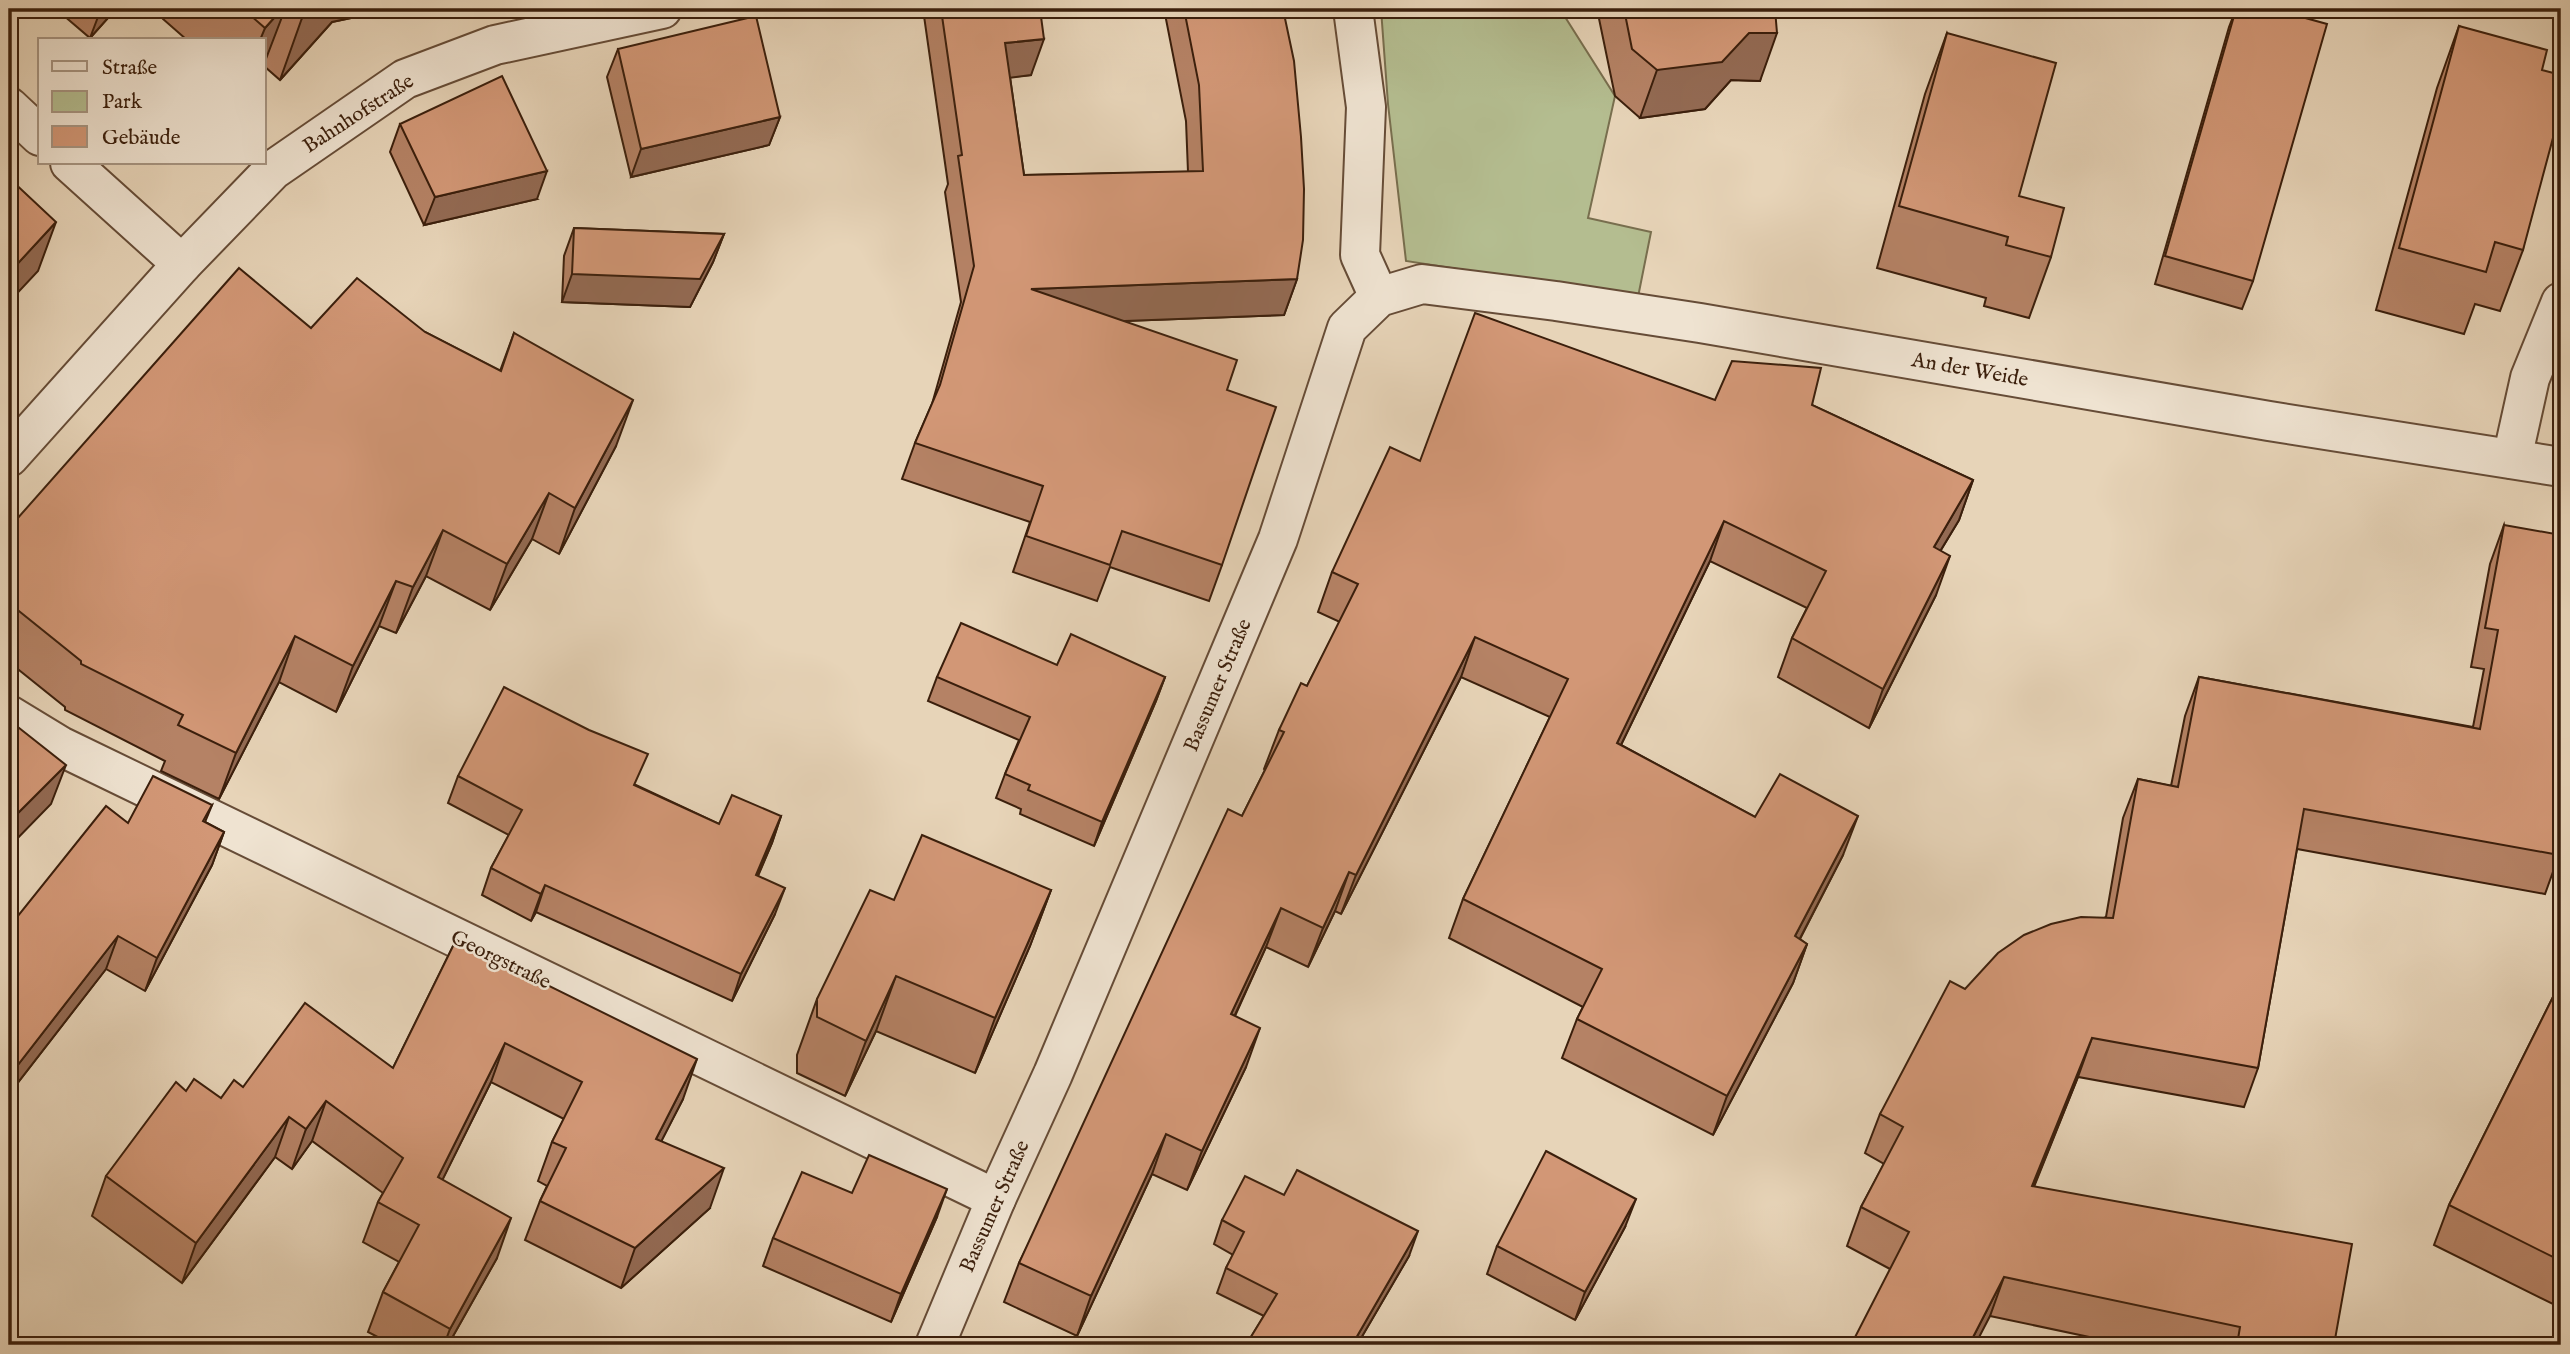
<svg xmlns="http://www.w3.org/2000/svg" width="2570" height="1354" font-family="'IM FELL English',serif">
  <style>
    .green { fill: #b4bd90; stroke: #786e4e; stroke-width: 2 }
    .lines { fill: none; stroke-linecap: round; stroke-linejoin: round }
    .street-casing { stroke: #664c37; stroke-width: 42 }
    .street { stroke: #efe3d1; stroke-width: 38 }
    .wall { fill: #b58265; stroke: #3b1f0c; stroke-width: 2 }
    .shaded-wall { fill: #936a53; stroke: #3b1f0c; stroke-width: 2 }
    .building { fill: #d29776; stroke: #3b1f0c; stroke-width: 2 }
    .labels { text-anchor: middle; stroke-width: 5; stroke-linejoin: round; paint-order: stroke }
    .street-label { font-size: 21px; fill: #3b1f0c; stroke: #efe3d1 }
  </style>
  <rect width="100%" height="100%" fill="#e7d4b8"/>
  <filter id="stains"><feTurbulence type="fractalNoise" baseFrequency=".00286" numOctaves="4"/><feColorMatrix values="0 0 0 0 .2 0 0 0 0 .09 0 0 0 0 .02 0 0 0 .5 -.17"/></filter>
  <radialGradient id="worn" r=".72"><stop offset=".6" stop-color="#630" stop-opacity="0"/><stop offset="1" stop-color="#630" stop-opacity=".3"/></radialGradient>
  <path class="green" d="M1381,9H1560L1615,96L1588,218L1651,232L1638,297L1406,261L1388,104Z"/>
  <g class="lines">
    <defs>
      <g id="street">
        <path d="M1353,9L1366,107L1360,255L1379,297"/>
        <path d="M9,107L40,136"/>
        <path d="M70,163L182,264"/>
        <path d="M9,457L182,264L273,170L405,79L495,45L662,9"/>
        <path d="M2512,459L2530,378L2561,302"/>
        <path d="M9,715L60,746L996,1199"/>
        <path d="M935,1345L996,1199L1053,1074L1278,539L1347,328L1379,297L1422,284L1556,301L1700,323L2269,421L2561,467"/>
      </g>
    </defs>
    <use href="#street" class="street-casing"/>
    <use href="#street" class="street"/>
  </g>
  <g class="wall">
    <path d="M56,9H116L90,38Z"/>
    <path d="M167,9H394L332,22L280,80L264,66V40H187L163,19Z"/>
    <path d="M923,9H1040L1031,75L1010,77L1024,175L1188,172L1186,121L1164,9H1283L1297,279L1284,315L1125,321L1227,390L1222,565L1209,601L1110,567L1097,601L1013,572L1030,522L902,479L915,443L932,404L961,302L945,192L948,184Z"/>
    <path d="M1597,9H1775L1760,81L1731,80L1705,109L1640,118L1615,96Z"/>
    <path d="M2236,9H2273L2253,281L2242,309L2155,284L2229,27Z"/>
    <path d="M2459,26L2542,70L2523,250L2500,311L2475,304L2464,334L2376,310L2437,88Z"/>
    <path d="M1947,33L2019,196L2051,257L2029,318L1984,306L1986,298L1877,268L1925,94Z"/>
    <path d="M618,49L780,117L769,145L631,177L607,77Z"/>
    <path d="M400,124L537,199L424,225L390,152Z"/>
    <path d="M574,228L724,234L713,262L690,307L562,302L564,256Z"/>
    <path d="M311,328L425,332L500,371L514,333L616,446L559,554L532,539L490,610L426,576L396,633L379,626L336,712L279,682L219,799L161,771L165,761L65,710V707L9,662V528Z"/>
    <path d="M1715,400L1812,405L1973,480L1959,520L1941,550L1936,595L1869,728L1778,677L1792,638L1807,608L1710,561L1621,745L1755,817L1843,855L1800,939L1807,944L1793,983L1713,1135L1562,1058L1577,1019L1583,1007L1449,938L1463,899L1550,717L1461,677L1341,914L1335,911L1308,967L1266,947L1235,1016L1246,1067L1187,1190L1152,1174L1077,1336L1004,1302L1019,1263L1265,770L1264,769L1279,730L1307,686L1340,622L1318,612L1332,572L1420,461Z"/>
    <path d="M2504,525L2559,855L2545,894L2297,849L2258,1068L2244,1107L2078,1077L2034,1187L2334,1345H2127L1990,1316L1890,1269L1847,1246L1861,1207L1884,1164L1865,1153L1880,1114L1965,989L2106,917L2123,818L2138,779L2171,786L2185,716L2199,677L2473,727L2484,669L2471,667L2490,564Z"/>
    <path d="M1057,665L1165,677L1156,701L1094,846L1020,814L1021,809L996,798L1005,774L1019,740L928,701L937,677Z"/>
    <path d="M458,776L636,785L719,824L781,816L772,843L758,876L775,914L732,1001L536,912L531,921L482,895L491,868L509,835L448,803Z"/>
    <path d="M212,805L205,822L224,832L212,865L145,991L106,969L9,1094V927Z"/>
    <path d="M1051,890L1030,946L975,1073L876,1031L845,1096L797,1073V1055L817,999L894,900Z"/>
    <path d="M456,940L683,1099L661,1141L710,1208L621,1288L525,1240L540,1201L547,1186L538,1181L552,1142L564,1119L491,1082L442,1180L497,1258L448,1345H393L368,1332L383,1292L399,1262L363,1242L378,1202L383,1193L312,1141L292,1169L275,1157L182,1283L92,1216L106,1176L186,1091L221,1098L243,1087L393,1068Z"/>
    <path d="M2561,981V1308L2434,1245L2449,1205Z"/>
    <path d="M852,1193L937,1217L891,1322L763,1266L773,1238Z"/>
    <path d="M1222,1220L1409,1256L1357,1345H1246L1264,1316L1217,1293L1226,1268L1233,1255L1214,1244Z"/>
    <path d="M1625,1227L1575,1320L1487,1274L1497,1246Z"/>
  </g>
  <g class="shaded-wall">
    <path d="M101,9H116L90,38Z"/>
    <path d="M282,9H285L264,64V40H260L265,28Z"/>
    <path d="M311,9H394L332,22L280,80L302,18Z"/>
    <path d="M1749,33H1777L1760,81L1731,80L1705,109L1640,118L1657,70Z"/>
    <path d="M1044,39L1031,75L992,80L1005,43Z"/>
    <path d="M780,117L769,145L631,177L641,149Z"/>
    <path d="M547,171L537,199L424,225L435,197Z"/>
    <path d="M56,222L38,271L9,302V273Z"/>
    <path d="M724,234L713,262L690,307L562,302L572,274Z"/>
    <path d="M1297,279L1284,315L1018,325L1031,289Z"/>
    <path d="M633,400L616,446L559,554L575,508Z"/>
    <path d="M1973,480L1959,520L1919,586L1934,547Z"/>
    <path d="M549,493L532,539L490,610L507,564Z"/>
    <path d="M1724,521L1710,561L1603,782L1617,743Z"/>
    <path d="M443,530L426,576L396,633L413,587Z"/>
    <path d="M1950,556L1936,595L1869,728L1883,689Z"/>
    <path d="M396,581L379,626L336,712L353,666Z"/>
    <path d="M295,636L279,682L219,799L236,753Z"/>
    <path d="M1475,637L1461,677L1341,914L1356,875Z"/>
    <path d="M1165,677L1156,701L1094,846L1102,822Z"/>
    <path d="M66,765L51,804L9,847V822Z"/>
    <path d="M781,816L772,843L746,902L756,875Z"/>
    <path d="M1858,816L1843,855L1781,975L1795,936Z"/>
    <path d="M224,832L212,865L145,991L157,958Z"/>
    <path d="M1349,872L1335,911L1308,967L1323,928Z"/>
    <path d="M545,885L536,912L531,921L541,894Z"/>
    <path d="M785,888L775,914L732,1001L741,974Z"/>
    <path d="M1051,890L1030,946L975,1073L995,1018Z"/>
    <path d="M1281,908L1266,947L1217,1054L1231,1014Z"/>
    <path d="M118,936L106,969L9,1094V1089L17,1066Z"/>
    <path d="M1807,944L1793,983L1713,1135L1727,1096Z"/>
    <path d="M896,976L876,1031L845,1096L866,1041Z"/>
    <path d="M1260,1028L1246,1067L1187,1190L1202,1151Z"/>
    <path d="M2092,1038L2078,1077L2018,1225L2032,1186Z"/>
    <path d="M505,1043L491,1082L424,1217L438,1177Z"/>
    <path d="M697,1059L683,1099L642,1179L656,1139Z"/>
    <path d="M326,1101L312,1141L292,1169L306,1129Z"/>
    <path d="M289,1117L275,1157L182,1283L196,1243Z"/>
    <path d="M1166,1134L1152,1174L1077,1336L1091,1296Z"/>
    <path d="M724,1168L710,1208L621,1288L635,1248Z"/>
    <path d="M947,1189L937,1217L891,1322L901,1294Z"/>
    <path d="M1636,1199L1625,1227L1575,1320L1585,1292Z"/>
    <path d="M511,1218L497,1258L448,1345H444L450,1329Z"/>
    <path d="M1418,1231L1409,1256L1357,1345H1352Z"/>
    <path d="M2004,1277L1990,1316L1975,1345H1969Z"/>
  </g>
  <g class="building">
    <path d="M243,9H282L265,28Z"/>
    <path d="M292,9H311L302,18Z"/>
    <path d="M941,9H1040L1044,39L1005,43L1024,175L1203,171L1199,85L1184,9H1283L1294,61L1301,137L1304,189L1303,240L1297,279L1031,289L1237,360L1227,390L1276,407L1222,565L1122,531L1110,565L1026,536L1043,486L915,443L940,385L974,266L958,156L962,155Z"/>
    <path d="M1624,9H1775L1777,33H1749L1722,62L1657,70L1632,49Z"/>
    <path d="M2236,9H2273L2327,24L2253,281L2165,256Z"/>
    <path d="M756,16L780,117L641,149L618,49Z"/>
    <path d="M2459,26L2547,50L2542,70L2561,75V108L2523,250L2495,242L2486,272L2399,248Z"/>
    <path d="M1947,33L2056,63L2019,196L2064,208L2051,257L2006,245L2008,237L1899,206Z"/>
    <path d="M502,76L547,171L435,197L400,124Z"/>
    <path d="M9,178L56,222L9,273Z"/>
    <path d="M574,228L724,234L700,279L572,274Z"/>
    <path d="M239,268L311,328L357,278L425,332L501,371L514,333L633,400L575,508L549,493L507,564L443,530L413,587L396,581L353,666L295,636L236,753L178,725L183,715L81,664V661L9,603V528Z"/>
    <path d="M1475,313L1715,400L1732,361L1821,368L1812,405L1973,480L1934,547L1950,556L1883,689L1792,638L1826,571L1724,521L1617,743L1755,817L1780,774L1858,816L1795,936L1807,944L1727,1096L1577,1019L1602,969L1463,899L1568,679L1475,637L1356,875L1349,872L1323,928L1281,908L1231,1014L1260,1028L1202,1151L1166,1134L1091,1296L1019,1263L1228,809L1242,816L1284,732L1279,730L1301,683L1307,686L1358,584L1332,572L1390,447L1420,461Z"/>
    <path d="M2504,525L2561,535V846L2559,855L2304,809L2258,1068L2092,1038L2032,1186L2352,1244L2334,1345H2237L2240,1327L2004,1277L1969,1345H1851L1909,1232L1861,1207L1903,1127L1880,1114L1950,981L1965,989L1998,953L2024,935L2051,924L2081,917L2113,918L2138,779L2178,787L2199,677L2480,729L2498,630L2485,628Z"/>
    <path d="M961,623L1057,665L1071,634L1165,677L1102,822L1028,790L1030,785L1005,774L1030,717L937,677Z"/>
    <path d="M504,687L589,730L648,754L634,785L719,824L732,795L781,816L756,875L785,888L741,974L545,885L541,894L491,868L522,810L458,776Z"/>
    <path d="M9,720L66,765L9,822Z"/>
    <path d="M153,776L212,805L203,821L224,832L157,958L118,936L17,1066L9,1060V927L106,806L128,823Z"/>
    <path d="M922,835L1051,890L995,1018L896,976L866,1041L817,1017V999L870,890L894,900Z"/>
    <path d="M456,940L697,1059L656,1139L724,1168L635,1248L540,1201L566,1148L552,1142L582,1082L505,1043L438,1177L511,1218L450,1329L383,1292L419,1225L378,1202L403,1158L326,1101L306,1129L289,1117L196,1243L106,1176L176,1082L186,1091L194,1079L221,1098L234,1080L243,1087L305,1003L393,1068Z"/>
    <path d="M2561,981V1261L2449,1205Z"/>
    <path d="M1546,1151L1636,1199L1585,1292L1497,1246Z"/>
    <path d="M869,1155L947,1189L901,1294L773,1238L802,1172L852,1193Z"/>
    <path d="M1297,1170L1418,1231L1352,1345H1246L1277,1294L1226,1268L1244,1232L1222,1220L1245,1176L1284,1195Z"/>
  </g>
  <g class="labels">
    <g class="street-label">
      <text transform="translate(358 113) rotate(-33)" y="7">Bahnhofstraße</text>
      <text transform="translate(1970 369) rotate(10)" y="7">An der Weide</text>
      <text transform="translate(1217 685) rotate(-67)" y="7">Bassumer Straße</text>
      <text transform="translate(501 959) rotate(26)" y="7">Georgstraße</text>
      <text transform="translate(994 1206) rotate(-66)" y="7">Bassumer Straße</text>
    </g>
  </g>
  <rect width="2570" height="1354" fill="none" stroke="#e7d4b8" stroke-width="35"/>
  <rect x="10" y="10" width="2549" height="1333" fill="none" stroke="#3b1f0c" stroke-width="3.5"/>
  <rect x="18" y="18" width="2535" height="1319" fill="none" stroke="#3b1f0c" stroke-width="2"/>
  <rect x="38" y="38" width="228" height="126" fill="#efe3d1" stroke="#a79582" stroke-width="2"/>
  <rect x="52" y="61" width="35" height="10" fill="#efe3d1" stroke="#a79582" stroke-width="2"/>
  <text x="102" y="74" font-size="21" fill="#3b1f0c">Straße</text>
  <rect x="52" y="91" width="35" height="21" fill="#b4bd90" stroke="#a79582" stroke-width="2"/>
  <text x="102" y="108" font-size="21" fill="#3b1f0c">Park</text>
  <rect x="52" y="126" width="35" height="21" fill="#d29776" stroke="#a79582" stroke-width="2"/>
  <text x="102" y="144" font-size="21" fill="#3b1f0c">Gebäude</text>
  <rect width="100%" height="100%" filter="url(#stains)"/>
  <rect width="100%" height="100%" fill="url(#worn)"/>
</svg>
